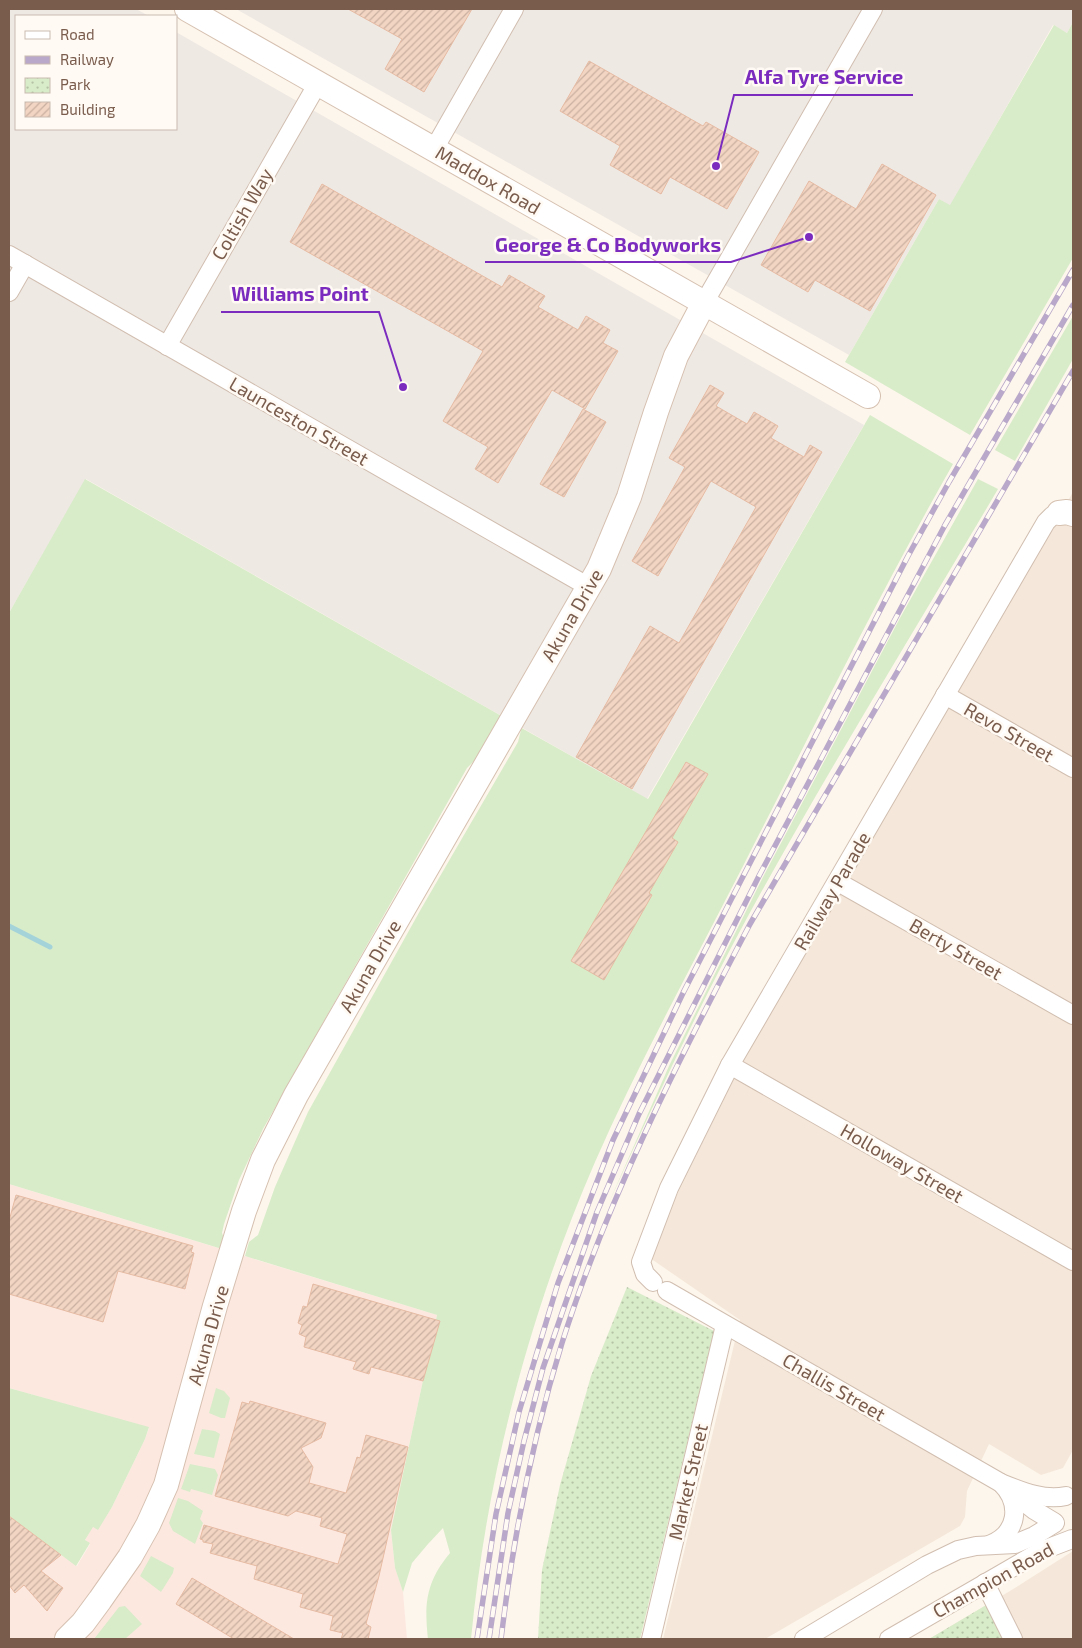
<svg xmlns="http://www.w3.org/2000/svg" width="1082" height="1648" font-family="'Exo 2',sans-serif">
  <style>
    .residential { fill: #f5e8da }
    .commercial { fill: #fde8e0 }
    .industrial { fill: #efe9e4 }
    .grass { fill: #d8ecc9 }
    .park { fill: url(#park-dots) }
    .lines { fill: none; stroke-linecap: round; stroke-linejoin: round }
    .stream { stroke: #a5d3da; stroke-width: 5 }
    .building { fill: url(#building-hatch); stroke: #e6bba3 }
    .street-casing { stroke: #d1beb0; stroke-width: 20 }
    .secondary-casing { stroke: #d6c0b0; stroke-width: 26 }
    .street { stroke: #fff; stroke-width: 18 }
    .secondary { stroke: #fff; stroke-width: 24 }
    .rail-casing { stroke: #b9a8c9; stroke-width: 5.5 }
    .rail { stroke: #fffaf3; stroke-width: 4; stroke-dasharray: 11; stroke-linecap: butt }
    .labels { text-anchor: middle; stroke-width: 5; stroke-linejoin: round; paint-order: stroke }
    .street-label { font-size: 19px; fill: #7a5c4d; stroke: #fffaf3 }
    .leader { fill: none; stroke: #7b2cbf; stroke-width: 2 }
    .callout-dot { fill: #7b2cbf; stroke: #fffaf3; stroke-width: 2 }
    .callout-label { font-size: 20px; text-anchor: middle; font-weight: bold; fill: #7b2cbf; stroke: #fffaf3; stroke-width: 5; stroke-linejoin: round; paint-order: stroke }
  </style>
  <defs>
    <pattern id="park-dots" width="8" height="8" patternUnits="userSpaceOnUse" patternTransform="scale(1.25)"><rect width="8" height="8" fill="#d8ecc9"/><path d="M2 2h.1M6 6h.1" fill="none" stroke="#b4c2a5" stroke-width="1.8" stroke-linecap="round"/></pattern>
    <pattern id="building-hatch" width="6" height="6" patternUnits="userSpaceOnUse" patternTransform="scale(1.25)"><rect width="6" height="6" fill="#f3d5c3"/><path d="M-1 1l2-2M0 6l6-6M5 7l2-2" fill="none" stroke="#cab0a1"/></pattern>
  </defs>
  <rect width="100%" height="100%" fill="#fdf6ec"/>
  <g class="residential">
    <path d="M1073,492V1450L1063,1468L1041,1475L989,1444L967,1491L965,1517L960,1526L765,1639H663L740,1320L647,1256L751,1044Z"/>
    <path d="M1073,1551V1639H929L1010,1591Z"/>
  </g>
  <path class="commercial" d="M9,1184L437,1315L391,1530L395,1568L403,1592L407,1639H9V1516L77,1566L90,1544L85,1540L93,1526L98,1529L112,1507L145,1439L149,1428L9,1388Z"/>
  <g class="industrial">
    <path d="M9,9H136L149,16H16V129H176V32L864,425L647,799L86,479L9,613Z"/>
    <path d="M236,9H1073V22L1067,33L1053,25L950,206L939,199L849,355Z"/>
  </g>
  <g class="grass">
    <path d="M1073,22V258L970,435L845,362L939,199L950,205L1054,25L1067,33Z"/>
    <path d="M1073,316V359L1015,461L995,450Z"/>
    <path d="M870,415L953,464C878,596 811,733 742,868C692,966 639,1062 595,1162C529,1314 487,1474 471,1639H428C424,1603 426,1582 450,1553L443,1528L428,1544L412,1563L403,1592L395,1568L391,1530L437,1315L245,1256L249,1242L258,1235L275,1187L308,1112L421,909L518,742L521,730L518,726L648,799Z"/>
    <path d="M85,479L505,718L477,758L467,768L263,1129L239,1180L224,1224L222,1233L225,1241L222,1249L9,1184V613Z"/>
    <path d="M978,479L998,489C914,632 826,773 747,918C696,1012 651,1109 607,1207L669,1066L763,877L900,618Z"/>
    <path d="M9,1388L149,1427L145,1439L112,1507L98,1530L93,1527L85,1540L90,1543L76,1566L9,1516Z"/>
    <path d="M216,1388L224,1391L230,1398L225,1418H221L209,1413Z"/>
    <path d="M202,1429L215,1431L220,1434L214,1458L194,1454Z"/>
    <path d="M190,1464L215,1469L218,1475L212,1495L191,1489L190,1492L181,1489Z"/>
    <path d="M178,1498L188,1501L203,1511L200,1519L203,1523L195,1544L173,1531L169,1523Z"/>
    <path d="M151,1556L174,1568L173,1573L161,1592L140,1576Z"/>
    <path d="M125,1606L142,1624L125,1639H94L119,1607Z"/>
  </g>
  <g class="park">
    <path d="M627,1287L714,1331L640,1639H538L542,1570L560,1485L591,1376Z"/>
    <path d="M988,1604L1007,1639H929Z"/>
  </g>
  <g class="lines">
    <path class="stream" d="M9,926L50,947"/>
  </g>
  <g class="building">
    <path d="M348,9H472L424,92L385,69L402,39Z"/>
    <path d="M589,61L703,126L706,122L759,152L727,209L670,177L661,194L610,165L620,146L560,111Z"/>
    <path d="M882,164L936,195L870,311L815,280L808,292L761,265L809,181L856,209Z"/>
    <path d="M322,184L502,287L509,275L545,296L538,307L578,330L586,316L610,330L603,343L618,351L585,409L552,390L498,483L475,469L488,447L443,421L483,351L290,242Z"/>
    <path d="M710,385L724,393L716,406L747,424L754,412L778,426L771,438L804,457L810,445L822,452L632,789L576,757L650,626L679,643L756,507L711,481L658,576L632,561L685,467L669,458Z"/>
    <path d="M583,409L606,422L564,497L540,484Z"/>
    <path d="M686,762L708,774L672,838L678,842L649,893L652,895L604,980L571,961Z"/>
    <path d="M16,1195L193,1246L191,1252L194,1253L185,1289L118,1271L103,1322L9,1294V1221Z"/>
    <path d="M313,1284L440,1321L423,1381L371,1367L369,1374L353,1369L356,1362L304,1347L306,1337L299,1334L302,1325L298,1323L303,1306L307,1307Z"/>
    <path d="M250,1401L326,1423L321,1438L301,1448L313,1467L309,1483L346,1493L357,1457L360,1458L366,1435L408,1447L379,1576L366,1624L371,1627L368,1639H341L343,1633L330,1630L333,1616L300,1607L303,1594L254,1579L257,1566L210,1553L213,1544L203,1542V1540L200,1539L204,1525L338,1564L347,1534L320,1526L322,1518L296,1511L288,1516L215,1496L242,1402L249,1404Z"/>
    <path d="M9,1516L61,1555L41,1571L63,1588L47,1611L24,1585L15,1593L9,1585Z"/>
    <path d="M192,1578L294,1639H234L176,1604Z"/>
  </g>
  <g class="lines">
    <defs>
      <g id="street">
        <path d="M434,149L514,9"/>
        <path d="M9,255L589,587"/>
        <path d="M9,292L25,264"/>
        <path d="M704,303L873,9"/>
        <path d="M167,346L318,83"/>
        <path d="M945,695L1073,768"/>
        <path d="M838,882L1073,1015"/>
        <path d="M730,1065L1073,1261"/>
        <path d="M653,1282L645,1274L641,1262L669,1188L730,1065L1046,522L1052,516L1059,513"/>
        <path d="M667,1291L1001,1483C1021,1491 1044,1501 1066,1496"/>
        <path d="M1009,1490L1034,1510L1054,1522"/>
        <path d="M989,1545C1018,1534 1022,1504 1001,1483"/>
        <path d="M985,1583L1013,1639"/>
        <path d="M651,1639L725,1325"/>
        <path d="M804,1639L927,1565L958,1550L976,1546L1015,1544L1034,1536L1055,1523"/>
        <path d="M889,1639L1041,1551L1072,1539"/>
      </g>
      <g id="secondary">
        <path d="M187,9L868,396"/>
        <path d="M1059,513L1067,512L1073,514"/>
        <path d="M67,1639L83,1623L100,1600L130,1557L148,1525L166,1485L215,1306L244,1211L263,1160L296,1095L599,569L629,497L656,412L676,356L704,303"/>
      </g>
    </defs>
    <use href="#street" class="street-casing"/>
    <use href="#secondary" class="secondary-casing"/>
    <use href="#street" class="street"/>
    <use href="#secondary" class="secondary"/>
    <defs>
      <g id="rail">
        <path d="M477,1639L496,1514L519,1412L558,1283L613,1140L684,991L908,556L949,482L1073,270"/>
        <path d="M489,1639L508,1513L524,1441L543,1368L597,1212L639,1114L759,876L945,525L1073,305"/>
        <path d="M501,1639C513,1539 532,1440 562,1343C608,1197 679,1059 750,924L1073,371"/>
      </g>
    </defs>
    <use href="#rail" class="rail-casing"/>
    <use href="#rail" class="rail"/>
  </g>
  <g class="labels">
    <g class="street-label">
      <text transform="translate(488 180) rotate(30)" y="7">Maddox Road</text>
      <text transform="translate(242 214) rotate(-60)" y="7">Coltish Way</text>
      <text transform="translate(299 421) rotate(30)" y="7">Launceston Street</text>
      <text transform="translate(572 615) rotate(-60)" y="7">Akuna Drive</text>
      <text transform="translate(1009 732) rotate(30)" y="7">Revo Street</text>
      <text transform="translate(832 891) rotate(-60)" y="7">Railway Parade</text>
      <text transform="translate(956 949) rotate(30)" y="7">Berty Street</text>
      <text transform="translate(370 966) rotate(-60)" y="7">Akuna Drive</text>
      <text transform="translate(902 1163) rotate(30)" y="7">Holloway Street</text>
      <text transform="translate(208 1335) rotate(-74)" y="7">Akuna Drive</text>
      <text transform="translate(834 1387) rotate(30)" y="7">Challis Street</text>
      <text transform="translate(688 1482) rotate(-77)" y="7">Market Street</text>
      <text transform="translate(993 1580) rotate(-29)" y="7">Champion Road</text>
    </g>
  </g>
  <path class="leader" d="M716 166L734 95H913M809 237L731 262H485M403 387L379 312H221"/>
  <g class="callout-dot">
    <circle cx="716" cy="166" r="5"/>
    <circle cx="809" cy="237" r="5"/>
    <circle cx="403" cy="387" r="5"/>
  </g>
  <g class="callout-label">
    <text x="824" y="84">Alfa Tyre Service</text>
    <text x="608" y="252">George &amp; Co Bodyworks</text>
    <text x="300" y="301">Williams Point</text>
  </g>
  <rect width="1082" height="1648" fill="none" stroke="#7a5c4d" stroke-width="20"/>
  <rect x="15" y="15" width="162" height="115" fill="#fffaf3" stroke="#cabbb1"/>
  <rect x="25" y="31" width="25" height="8" fill="#ffffff" stroke="#cabbb1"/>
  <text x="60" y="40" font-size="15" fill="#7a5c4d">Road</text>
  <rect x="25" y="56" width="25" height="8" fill="#b9a8c9" stroke="#cabbb1"/>
  <text x="60" y="65" font-size="15" fill="#7a5c4d">Railway</text>
  <rect x="25" y="78" width="25" height="15" fill="url(#park-dots)" stroke="#cabbb1"/>
  <text x="60" y="90" font-size="15" fill="#7a5c4d">Park</text>
  <rect x="25" y="102" width="25" height="15" fill="url(#building-hatch)" stroke="#cabbb1"/>
  <text x="60" y="115" font-size="15" fill="#7a5c4d">Building</text>
</svg>
